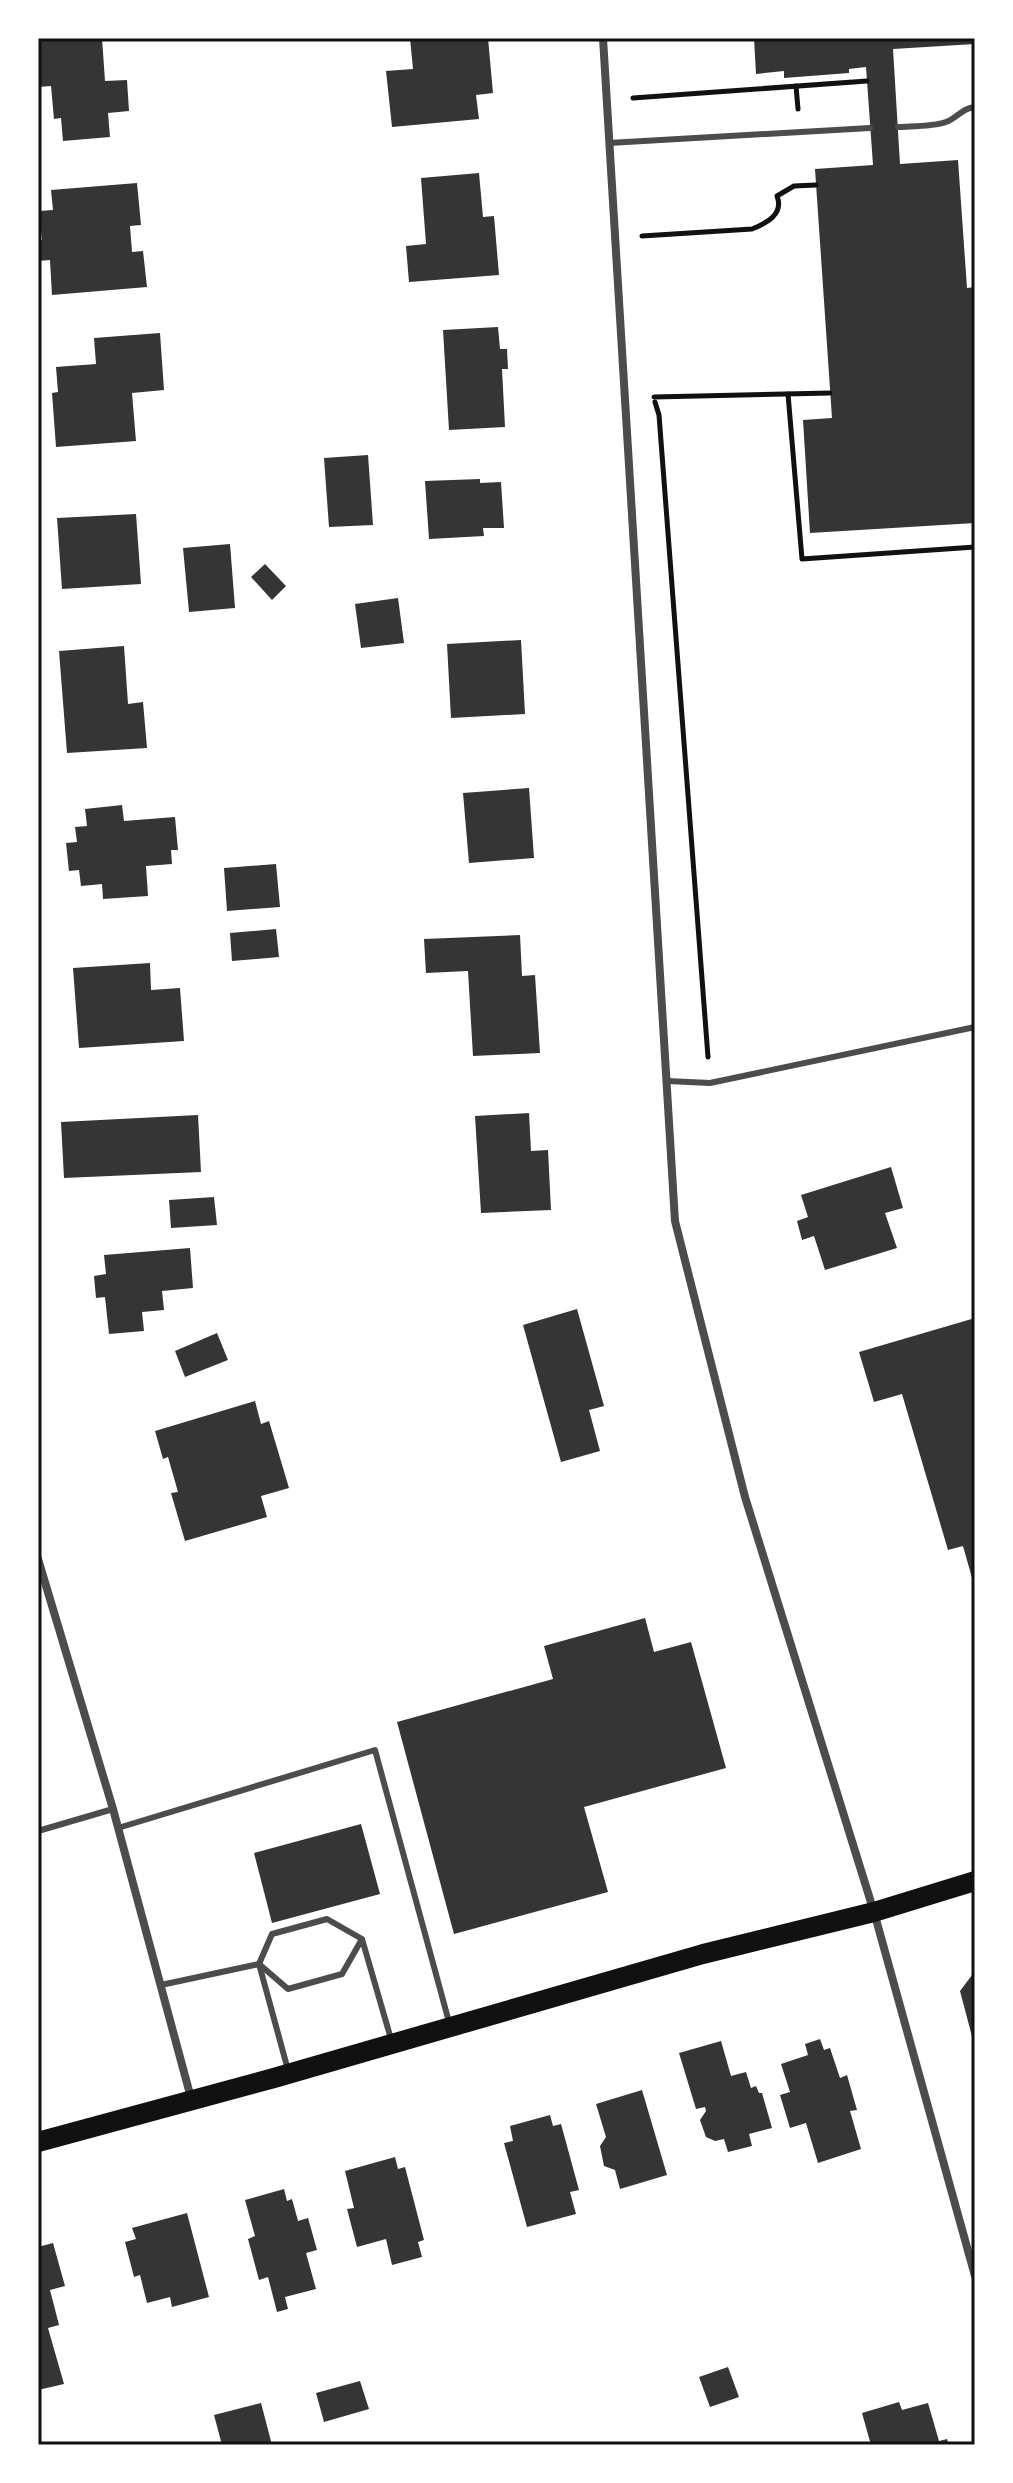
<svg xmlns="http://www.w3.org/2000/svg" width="1013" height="2483" font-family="Arial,sans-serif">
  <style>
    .building { fill: #353535 }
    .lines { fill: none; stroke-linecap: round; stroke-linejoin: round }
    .path { stroke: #111; stroke-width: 5 }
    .service { stroke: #4c4c4c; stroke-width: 6 }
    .minor { stroke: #4c4c4c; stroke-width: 8 }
    .primary { stroke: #111; stroke-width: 20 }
    .neatline { fill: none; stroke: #111; stroke-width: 3 }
  </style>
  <rect width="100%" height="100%" fill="#fff"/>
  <g class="building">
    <path d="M64,38H102L105,81L127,80L129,111L108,113L110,137L63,141L61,118L54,119L51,86L38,87V40Z"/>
    <path d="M410,38H488L493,93L476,95L479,119L392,127L386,71L413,69Z"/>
    <path d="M754,38H975V44L893,49L900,164L958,160L967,288L975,287V523L810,533L803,420L832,418L815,169L873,165L866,67L849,69V73L784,78V71L756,74Z"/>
    <path d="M479,173L483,217L494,216L499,275L409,282L406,246L426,244L421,178Z"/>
    <path d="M137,183L141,225L130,226L132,252L143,251L147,287L52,295L50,260L38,261V240H42L39,211L53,210L51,190Z"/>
    <path d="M498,327L500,349H507L508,369H502L505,427L449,430L443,330Z"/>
    <path d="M160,333L164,390L132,393L136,441L56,447L52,393L58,392L56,367L96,364L94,338Z"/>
    <path d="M368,455L373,525L329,527L324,458Z"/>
    <path d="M480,479V483L501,482L504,528H483L484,536L429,539L425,481Z"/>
    <path d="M136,514L141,584L62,589L57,518Z"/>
    <path d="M230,544L235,608L189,612L183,548Z"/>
    <path d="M265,564L286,586L272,600L251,577Z"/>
    <path d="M398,598L404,643L361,648L355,604Z"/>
    <path d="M521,640L525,714L451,718L447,644Z"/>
    <path d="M124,646L128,704L143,702L147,748L67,753L59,651Z"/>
    <path d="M529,788L534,858L469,863L463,793Z"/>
    <path d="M122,805L124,821L175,817L178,850H171L172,864L146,866L148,896L103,899L102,884L81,886L79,870L69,871L66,843L77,842L75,827L87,826L85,809Z"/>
    <path d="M276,864L280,907L227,911L224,868Z"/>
    <path d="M276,929L279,957L232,961L230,933Z"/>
    <path d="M520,935L522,976L535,975L540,1053L473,1056L468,971L426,973L424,939Z"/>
    <path d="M150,963L151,990L180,988L184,1041L79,1048L73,968Z"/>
    <path d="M529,1113L531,1151L548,1150L551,1210L481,1213L475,1116Z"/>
    <path d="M198,1115L201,1172L64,1178L61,1122Z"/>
    <path d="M891,1167L903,1208L885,1213L897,1248L825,1270L814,1236L802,1240L797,1221L808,1217L801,1195Z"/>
    <path d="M214,1197L217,1225L171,1228L169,1200Z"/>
    <path d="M190,1248L193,1288L162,1291L164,1310L142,1312L144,1331L109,1334L105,1297L96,1298L94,1276L106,1274L104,1255Z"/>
    <path d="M577,1309L604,1406L589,1410L600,1451L561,1462L523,1325Z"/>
    <path d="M975,1318V1585H974L963,1546L948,1550L902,1394L874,1402L859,1352Z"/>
    <path d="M217,1333L228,1360L185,1377L175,1351Z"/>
    <path d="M255,1401L261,1424L269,1421L289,1488L261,1496L267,1517L185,1541L171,1493L178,1492L168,1457L163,1459L155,1431Z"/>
    <path d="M645,1618L654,1652L691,1642L726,1768L584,1807L608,1892L454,1934L397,1722L553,1679L544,1646Z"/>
    <path d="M361,1824L380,1894L272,1923L254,1853Z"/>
    <path d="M975,1971V2044H974L960,1991Z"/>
    <path d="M820,2039L824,2050L830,2048L840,2078L847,2075L857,2110L850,2111L861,2149L818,2163L806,2123L790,2128L780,2095L790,2092L781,2064L808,2055L805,2044Z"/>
    <path d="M721,2041L731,2076L746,2072L751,2088L756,2086L759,2093H762L772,2128L749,2134L752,2146L728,2152L724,2139L715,2141L706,2137L700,2120L706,2111L705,2107L696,2109L679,2053Z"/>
    <path d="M642,2090L667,2175L620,2189L615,2170L604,2166L600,2146L606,2137L596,2104Z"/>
    <path d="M550,2115L553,2126L561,2124L579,2190L570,2192L576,2214L527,2227L504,2143L513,2141L510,2126Z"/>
    <path d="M395,2157L398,2169L405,2167L424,2240L418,2242L422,2257L392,2265L386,2239L357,2247L347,2209L354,2208L345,2171Z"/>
    <path d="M284,2189L287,2201L292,2199L298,2221L308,2218L317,2250L306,2253L316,2289L285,2297L288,2309L277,2312L268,2277L259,2280L248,2239L255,2236L245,2200Z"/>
    <path d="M187,2213L209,2297L172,2307L170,2297L147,2303L140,2275L134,2277L125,2242L136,2239L132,2228Z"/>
    <path d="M53,2243L65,2286L50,2290L59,2325L48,2328L64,2384L38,2390V2247Z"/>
    <path d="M728,2367L739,2397L710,2407L699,2377Z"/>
    <path d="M360,2381L369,2409L324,2422L316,2393Z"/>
    <path d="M899,2402L902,2410L928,2403L939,2441L947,2439L949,2445H871L862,2413Z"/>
    <path d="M261,2403L272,2445H222L214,2415Z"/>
  </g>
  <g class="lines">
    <g class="path">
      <path d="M796,86L798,109"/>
      <path d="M633,98L867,81"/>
      <path d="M642,236L752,229C767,223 784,214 777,196L794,186L816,185"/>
      <path d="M788,394L802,559L975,547"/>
      <path d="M654,397L830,393"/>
      <path d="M655,402L659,415L708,1057"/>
    </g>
    <g class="service">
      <path d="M898,127C913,126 932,127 946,122C957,118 962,108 975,107"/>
      <path d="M609,143L870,128"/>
      <path d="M667,1081L710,1083L975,1027"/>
      <path d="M118,1828L375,1750L449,2022"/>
      <path d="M38,1831L113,1809"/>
      <path d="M362,1939L342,1974L288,1989L259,1964L272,1934L327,1919L362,1939L391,2039"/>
      <path d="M161,1985L259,1964L288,2070"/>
    </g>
    <g class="minor">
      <path d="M603,38L675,1221L745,1497L874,1912L975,2276"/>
      <path d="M38,1559L113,1809L191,2098"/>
    </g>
    <path class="primary" d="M38,2142L274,2078L703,1954L874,1912L975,1881"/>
  </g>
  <rect width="1013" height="2483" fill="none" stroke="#ffffff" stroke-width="80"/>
  <rect x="40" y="40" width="933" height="2403" class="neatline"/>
</svg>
